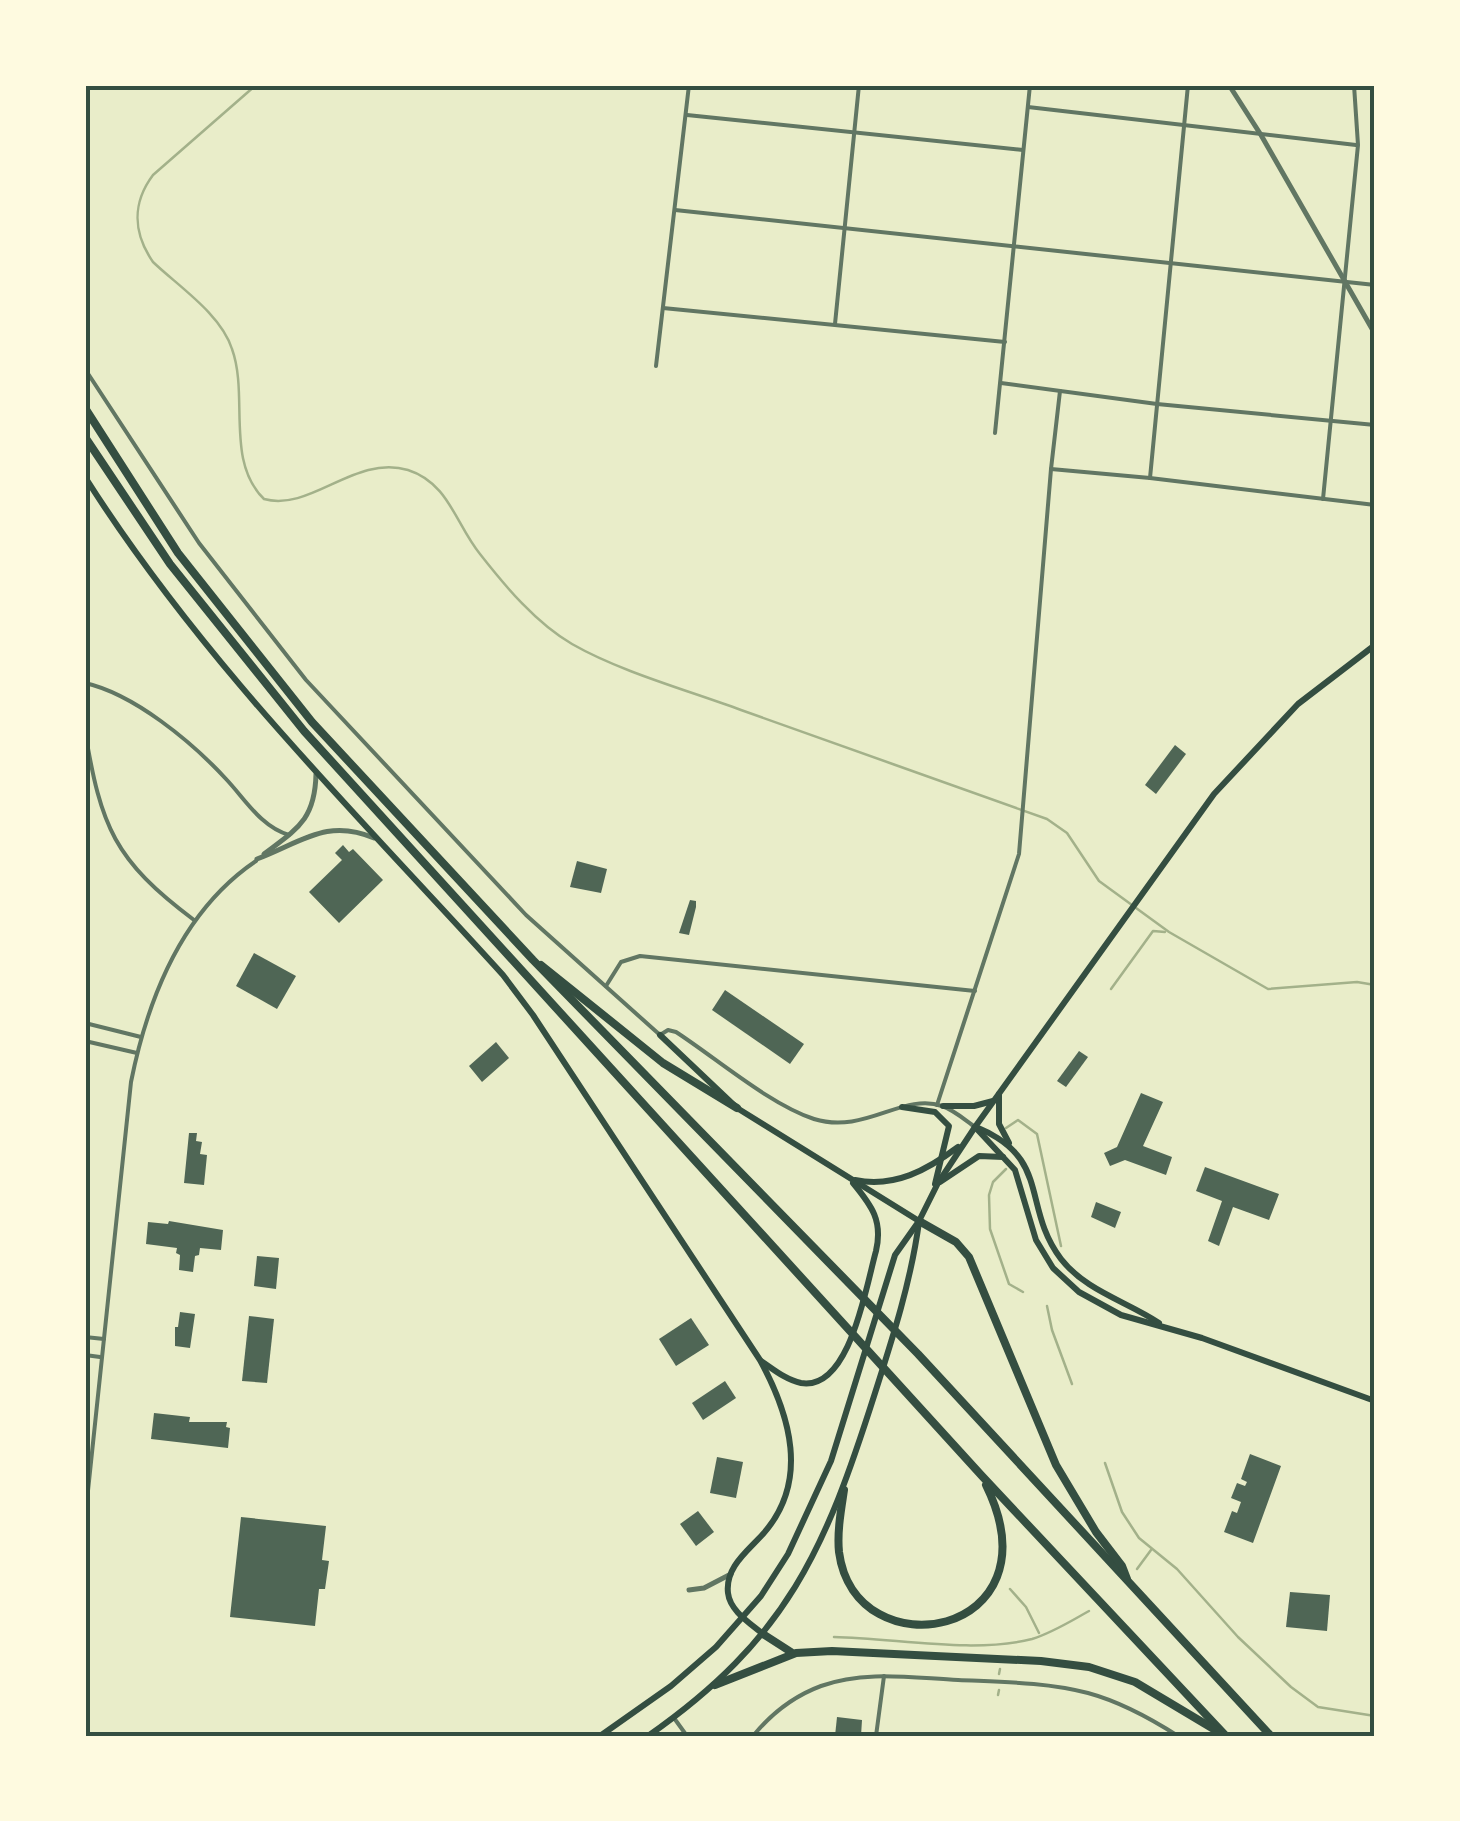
<svg xmlns="http://www.w3.org/2000/svg" width="1460" height="1821" font-family="'Nunito Sans',sans-serif">
  <style>
    .lines { fill: none; stroke-linecap: round; stroke-linejoin: round }
    .stream { stroke: #a3b18a; stroke-width: 2.5 }
    .building { fill: #4f6655 }
    .minor { stroke: #617663; stroke-width: 4 }
    .tertiary { stroke: #617663; stroke-width: 5 }
    .secondary { stroke: #344e41; stroke-width: 6 }
    .primary { stroke: #344e41; stroke-width: 6 }
    .motorway { stroke: #344e41; stroke-width: 8 }
    .neatline { fill: none; stroke: #344e41; stroke-width: 4 }
  </style>
  <rect width="100%" height="100%" fill="#e9edc9"/>
  <g class="lines">
    <g class="stream">
      <path d="M256,85L153,175C132,203 133,233 153,262C178,286 221,314 232,349C249,396 225,461 264,499C311,512 355,454 408,470C449,483 456,525 480,554C505,586 536,623 572,644C621,672 687,690 741,710C843,746 945,783 1047,819L1067,833L1099,881L1169,932L1268,989L1357,982L1375,985"/>
      <path d="M1111,989L1153,931L1165,932"/>
      <path d="M1006,1128L1018,1120L1037,1134L1061,1246"/>
      <path d="M1006,1169L993,1182L989,1195L990,1229L1009,1284L1023,1292"/>
      <path d="M1047,1306L1052,1330L1072,1384"/>
      <path d="M1105,1463L1122,1512L1139,1538L1177,1569L1238,1637L1291,1687L1318,1707L1375,1716"/>
      <path d="M1137,1569L1151,1550"/>
      <path d="M1010,1589L1026,1607L1039,1633"/>
      <path d="M834,1637C896,1638 972,1654 1032,1639C1052,1633 1071,1621 1089,1611"/>
      <path d="M999,1674L1000,1669"/>
      <path d="M998,1695L999,1690"/>
    </g>
  </g>
  <g class="building">
    <path d="M1175,745L1186,754L1156,794L1145,785Z"/>
    <path d="M343,845L349,852L353,849L383,880L339,923L309,892L342,860L335,853Z"/>
    <path d="M577,861L607,869L601,893L570,887Z"/>
    <path d="M690,900L696,901V907L689,935L679,933Z"/>
    <path d="M254,953L296,976L277,1009L236,986Z"/>
    <path d="M725,990L804,1044L790,1064L712,1010Z"/>
    <path d="M496,1042L509,1058L482,1082L469,1066Z"/>
    <path d="M1079,1051L1088,1057L1066,1087L1057,1081Z"/>
    <path d="M1141,1093L1163,1102L1143,1146L1172,1157L1166,1175L1125,1160L1110,1166L1104,1153L1117,1147Z"/>
    <path d="M189,1133H197L196,1141L202,1142L200,1154L207,1155L204,1185L184,1183Z"/>
    <path d="M1205,1167L1279,1194L1269,1220L1233,1207L1219,1246L1208,1241L1222,1201L1196,1191Z"/>
    <path d="M1096,1202L1121,1212L1115,1228L1091,1217Z"/>
    <path d="M169,1221L223,1230L221,1250L200,1248L199,1255L195,1256L193,1272L179,1270L180,1255L176,1253L177,1248L146,1244L148,1222L168,1224Z"/>
    <path d="M257,1256L279,1258L276,1289L254,1286Z"/>
    <path d="M180,1312L195,1314L190,1348L175,1346V1327H178Z"/>
    <path d="M249,1316L274,1319L267,1383L242,1381Z"/>
    <path d="M691,1318L709,1345L676,1366L659,1339Z"/>
    <path d="M725,1381L736,1398L703,1420L692,1403Z"/>
    <path d="M154,1413L190,1417L189,1422H227L226,1427L230,1428L228,1448L151,1439Z"/>
    <path d="M1250,1454L1281,1466L1253,1543L1224,1532L1232,1511L1237,1513L1241,1502L1231,1498L1237,1483L1245,1486L1247,1482L1241,1479Z"/>
    <path d="M717,1457L743,1462L736,1498L710,1493Z"/>
    <path d="M698,1511L714,1532L696,1546L680,1524Z"/>
    <path d="M241,1517L326,1526L322,1560L329,1561L325,1589H319L315,1626L230,1617Z"/>
    <path d="M1290,1592L1330,1595L1327,1631L1286,1627Z"/>
    <path d="M837,1717L862,1720L861,1736H835Z"/>
  </g>
  <g class="lines">
    <g class="minor">
      <path d="M1028,107L1356,145"/>
      <path d="M687,115L1023,150"/>
      <path d="M675,210L1375,285"/>
      <path d="M663,308L1005,342"/>
      <path d="M835,324L859,85"/>
      <path d="M656,366L689,85"/>
      <path d="M85,369L199,543L306,680L526,915L660,1035L668,1030L676,1032C716,1058 769,1104 814,1119C865,1135 903,1092 942,1106C954,1110 965,1120 975,1127"/>
      <path d="M1001,383L1157,404L1375,425"/>
      <path d="M995,433L1030,85"/>
      <path d="M1051,469L1150,478L1375,505"/>
      <path d="M1150,478L1188,85"/>
      <path d="M1323,499L1358,145L1354,85"/>
      <path d="M85,683C134,694 192,742 226,779C245,799 261,827 289,835"/>
      <path d="M85,731C101,827 114,860 194,920"/>
      <path d="M606,986L621,962L640,956L975,991"/>
      <path d="M85,1023L141,1037"/>
      <path d="M85,1041L137,1053"/>
      <path d="M937,1105L1019,854L1051,469L1060,391"/>
      <path d="M85,1337L104,1339"/>
      <path d="M85,1355L100,1357"/>
      <path d="M85,1519L131,1082C148,997 182,911 256,861"/>
      <path d="M674,1718L687,1736"/>
      <path d="M753,1736C771,1714 794,1696 821,1686C864,1670 913,1678 958,1680C1002,1682 1046,1682 1088,1693C1121,1702 1150,1718 1178,1736"/>
      <path d="M876,1736L884,1676"/>
    </g>
    <g class="tertiary">
      <path d="M1229,85L1261,135L1375,334"/>
      <path d="M264,854C297,829 315,820 316,774"/>
      <path d="M257,859C302,842 327,818 374,838"/>
      <path d="M689,1590L704,1588L731,1574"/>
    </g>
    <g class="secondary">
      <path d="M943,1106H974L993,1101"/>
      <path d="M975,1127L1214,794L1298,704L1375,645"/>
    </g>
    <g class="primary">
      <path d="M85,477C202,662 357,814 503,975L533,1015L760,1360C790,1415 810,1481 763,1534C748,1551 725,1567 728,1593C730,1611 750,1623 763,1634"/>
      <path d="M660,1035L737,1108L919,1221"/>
      <path d="M999,1094V1124L1009,1143"/>
      <path d="M902,1107L935,1112L949,1126L935,1184"/>
      <path d="M975,1127L1015,1170L1036,1240L1053,1268L1079,1292L1121,1315L1202,1338L1375,1401"/>
      <path d="M976,1127C1052,1158 1021,1206 1061,1259C1086,1291 1126,1301 1159,1323"/>
      <path d="M855,1180C895,1188 927,1170 958,1147"/>
      <path d="M940,1182L979,1156L1003,1157"/>
      <path d="M761,1361C773,1369 786,1380 801,1383C850,1391 866,1286 876,1251C883,1221 872,1206 853,1183"/>
      <path d="M600,1736L671,1686L716,1647L761,1596L788,1554L831,1461L895,1255L919,1221L938,1183L975,1127"/>
      <path d="M648,1736C788,1638 825,1550 875,1393C893,1337 911,1281 919,1222"/>
    </g>
    <g class="motorway">
      <path d="M85,408L178,553L312,722L533,960L918,1354L1271,1736"/>
      <path d="M85,437L170,564L304,731L982,1476L1226,1736"/>
      <path d="M541,965L663,1063L737,1108"/>
      <path d="M919,1221L956,1242L969,1257L1056,1465L1096,1532L1122,1566L1127,1579"/>
      <path d="M844,1490C841,1510 837,1532 839,1552C855,1673 1061,1638 986,1485"/>
      <path d="M763,1634L791,1652"/>
      <path d="M715,1685L796,1653L832,1651L1041,1661L1089,1667L1135,1682L1217,1731"/>
    </g>
  </g>
  <rect width="1460" height="1821" fill="none" stroke="#fefae0" stroke-width="175"/>
  <rect x="88" y="88" width="1284" height="1646" class="neatline"/>
</svg>
